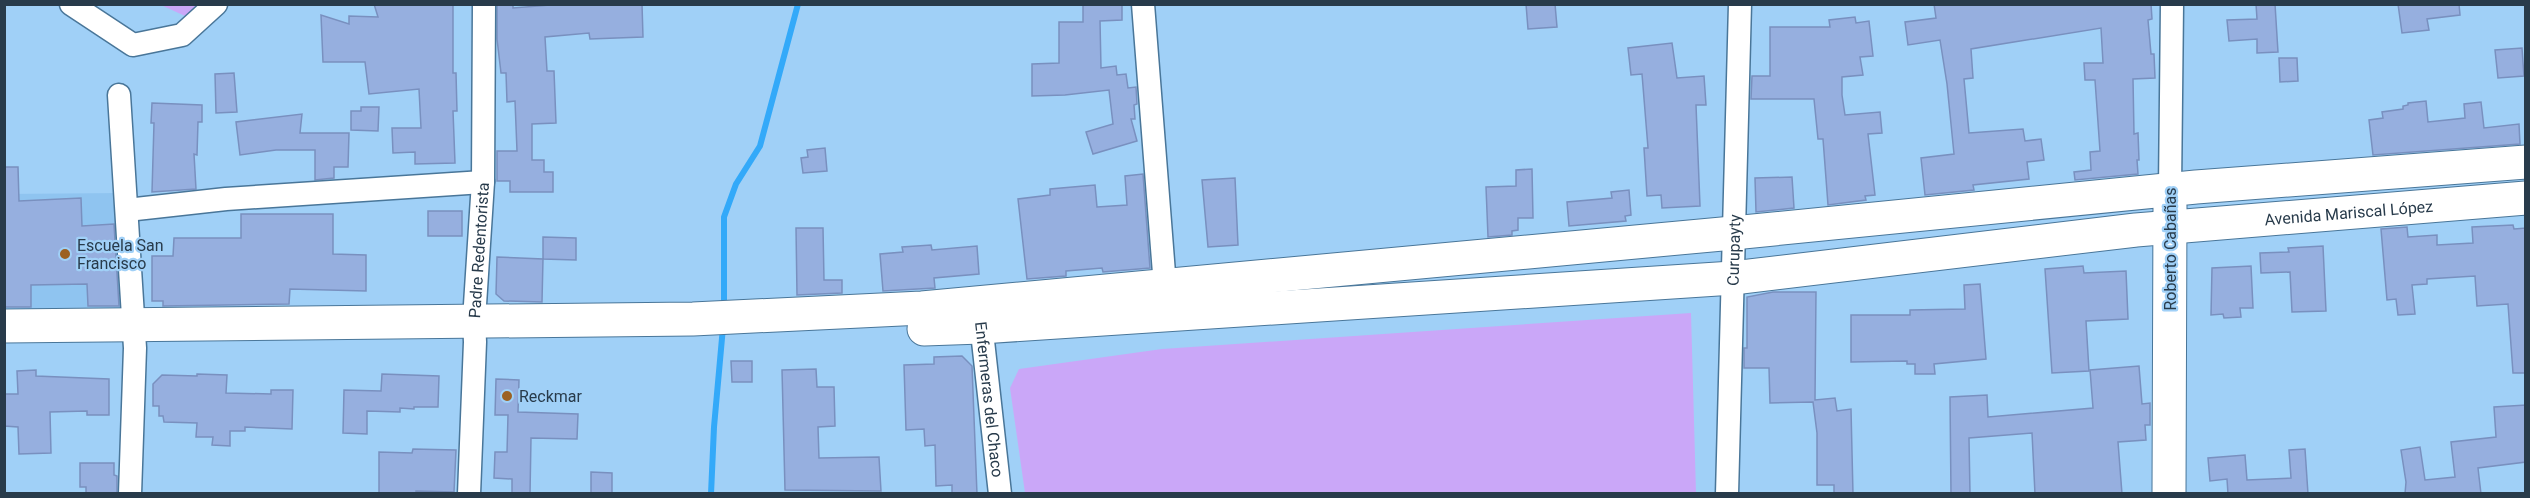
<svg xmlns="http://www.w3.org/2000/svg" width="2530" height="498" font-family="Roboto,sans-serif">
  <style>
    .built { fill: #8fc4f0 }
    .green { fill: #caa7f8 }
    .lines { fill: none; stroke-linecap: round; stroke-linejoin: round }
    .stream { stroke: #33a9f9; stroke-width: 6 }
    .building { fill: #96afdf; stroke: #7990bf; stroke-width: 1.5 }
    .minor-casing { stroke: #497699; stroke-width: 25 }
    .secondary-casing { stroke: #497699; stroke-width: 35 }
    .minor { stroke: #fff; stroke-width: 22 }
    .secondary { stroke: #fff; stroke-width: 33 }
    .poi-dot { fill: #9c6122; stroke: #a0d0f7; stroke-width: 2 }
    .labels { text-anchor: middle; stroke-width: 4.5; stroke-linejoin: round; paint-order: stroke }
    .street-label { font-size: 16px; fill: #283b4b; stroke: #a0d0f7 }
    .poi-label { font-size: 16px; fill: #283b4b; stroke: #a0d0f7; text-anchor: start }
  </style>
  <rect width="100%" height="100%" fill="#a0d0f7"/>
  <path class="built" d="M123,193L128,314L5,316L4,194Z"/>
  <g class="green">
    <path d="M161,5H208L185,16Z"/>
    <path d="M1691,313L1696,493H1025L1010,388L1019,369L1162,349Z"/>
  </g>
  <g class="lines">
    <g class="stream">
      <path d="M724,307V217L736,184L760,146L798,4"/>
      <path d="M711,494L714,427L723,327"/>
    </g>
  </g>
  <g class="building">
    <path d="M374,4H453V73H456L457,111H453L455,163L415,164V152L393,153L392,128H421L419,89L369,94L365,62H323L321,15L349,24V16L378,17Z"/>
    <path d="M497,4H513V8L563,4H642L643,37L590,39L589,33L545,37L547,71H554L556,123L532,124V160H544V172H553V192H510V181H497V151H517L515,101L507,102L506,73H501L497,39Z"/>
    <path d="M1083,4H1122V20L1100,21L1101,68L1116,66L1117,75L1126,74L1128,88L1136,87L1137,104L1134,105L1135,119H1131L1137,141L1093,154L1086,132L1113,124L1109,90L1065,95L1032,96V64L1059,63V22H1083Z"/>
    <path d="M1526,4H1555L1557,27L1528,29Z"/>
    <path d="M1934,4H2151L2152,19L2148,20L2151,54H2154L2155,78L2133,79L2134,134L2138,133L2139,160H2137L2138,174L2075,180L2074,172L2091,170L2090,152L2100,151L2095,80H2085L2084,63H2103L2101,28L1971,49L1973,78L1964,79L1969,133L2023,129L2025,141L2041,139L2044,160L2027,162L2029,179L1973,185L1974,190L1925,195L1921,158L1954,154L1947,84L1940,40L1908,45L1905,22L1936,18Z"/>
    <path d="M2256,4H2275L2278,52L2257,53V39L2229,41L2227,20L2257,19Z"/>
    <path d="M2398,4H2459L2460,15L2427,19L2429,30L2402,33Z"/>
    <path d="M1855,17L1856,23L1869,21L1873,56L1860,57L1863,75L1842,77V95L1845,115L1880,112L1882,133L1868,134L1875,195L1865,196L1866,200L1828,205L1823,139H1818L1814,99H1751L1752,76H1770V27H1830L1829,20Z"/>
    <path d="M1672,43L1677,78L1704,76L1706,105H1696L1700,206L1662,208L1661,195L1647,196L1644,148H1648L1642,74L1631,75L1628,48Z"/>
    <path d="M2522,48L2524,76L2498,78L2495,50Z"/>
    <path d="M2279,58H2297L2298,81L2280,82Z"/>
    <path d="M234,73L237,112L216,113L215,74Z"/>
    <path d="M2426,101L2428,122L2465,118L2464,104L2481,102L2484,128L2519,124L2520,144L2373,155L2369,120L2383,118L2382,112L2403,109V106L2408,105V103Z"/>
    <path d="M152,103L202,105V122H198L197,155L194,154L196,189L152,192L154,123H151Z"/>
    <path d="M361,107H379L378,131L351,130V111H361Z"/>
    <path d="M302,114L300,133H349L348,167H334V178L315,180V150H276L240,155L236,122Z"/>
    <path d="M825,148L827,171L803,173L801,158L808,157L807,150Z"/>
    <path d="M4,167H18L19,201L81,198L82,226L114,224L119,306H88L87,284L31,285V307H4Z"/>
    <path d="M1532,169L1533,218H1518V230L1512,231V235L1488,237L1486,187L1516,186V170Z"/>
    <path d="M1143,174L1150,268L1103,272L1102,268L1066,271V276L1027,279L1018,199L1050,195V189L1095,185L1097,207L1127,205L1125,176Z"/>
    <path d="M1792,177L1794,208L1756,212L1755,178Z"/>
    <path d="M1235,178L1238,245L1208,247L1202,180Z"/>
    <path d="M1629,190L1631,215L1625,216L1626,221L1569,226L1567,202L1612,198L1611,192Z"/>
    <rect x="428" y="211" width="34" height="25"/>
    <path d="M241,214H333V254L366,255V291L290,289L289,304L163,306V301H152V256H173L174,238H241Z"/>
    <path d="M2513,225L2514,229L2526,228V373H2513L2508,304L2477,306L2475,276L2427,279V284L2412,285L2415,314L2398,315L2396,299L2387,300L2381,229L2407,227L2408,237L2437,235V245L2473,243L2472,227Z"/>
    <path d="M796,228H823L824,280H842V293L797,295Z"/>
    <path d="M543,237L576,238V260L543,259Z"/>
    <path d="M931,245L932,250L977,246L979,274L934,278L935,288L883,291L880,254L903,252L902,247Z"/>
    <path d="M2323,246L2326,311L2292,312L2290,272L2261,273L2260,253L2289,252L2288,248Z"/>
    <path d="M497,257L543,259L542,302L504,301L496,294Z"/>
    <path d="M2083,266L2084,273L2126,271L2128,319L2086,321L2089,371L2052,373L2045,269Z"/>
    <path d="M2251,266L2253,308H2240L2241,317L2224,318L2223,314L2211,315L2212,268Z"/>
    <path d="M1980,284L1986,359L1934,364L1935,374H1915V364H1907V361L1851,362V315H1910V310L1965,309L1964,285Z"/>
    <path d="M1773,292H1816L1815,400L1835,398L1837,411L1851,409L1853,494H1834V485H1817V433L1813,402L1770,403L1769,368H1744V348H1747V297Z"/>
    <path d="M962,356L972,366L977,494H952V485L936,486L935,445L925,446L924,429L906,430L904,365L934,364V357Z"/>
    <path d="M731,361H752V382H732Z"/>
    <path d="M2139,366L2142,404L2150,403V425H2145L2146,440L2118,442L2122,494H2035L2032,433L1969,438L1970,494H1951L1950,397L1987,395L1988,417L2093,408L2090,370Z"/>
    <path d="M816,369L817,387H834L835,426L818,427L819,458L879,457L881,491L785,490L782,370Z"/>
    <path d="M36,370V376L109,379V415H87V411L50,412L51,453L19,454L18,427L4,426V394H18L17,371Z"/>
    <path d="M197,374L227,375L226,393L271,394V390H293L292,429L245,427V431H230V446L212,445L213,437H196L197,423L164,422L163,416H159V406H153V384L162,375L197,376Z"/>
    <path d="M382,374L439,376L438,407H414V409L400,408V412L367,411V434L343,433L344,390L381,391Z"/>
    <path d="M496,379L519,380L518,412L578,414L577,439L531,438L530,494H512V479L494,478L495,452H507L508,415H495Z"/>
    <path d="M2526,405V462L2478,468L2481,494H2405L2406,482L2401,450L2420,447L2425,480L2455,477L2451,442L2496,437L2494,407Z"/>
    <path d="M413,449L456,450L454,492L416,491V494H379V452L412,453Z"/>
    <path d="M2305,449L2308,494H2228L2227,479L2210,481L2208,458L2245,455L2247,480L2291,478L2289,450Z"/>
    <path d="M80,463H114V475L117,476V494H86V487H80Z"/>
    <path d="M591,472L612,473V494H591Z"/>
  </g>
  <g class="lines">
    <defs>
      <g id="minor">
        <path d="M71,4L133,45L182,35L216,4"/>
        <path d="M1143,4L1166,299"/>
        <path d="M119,95L135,348L130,494"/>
        <path d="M2170,189L2172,4"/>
        <path d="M127,210L226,199L483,182"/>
        <path id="s1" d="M980,314L1000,494"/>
        <path id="s2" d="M469,494L475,342L474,320L483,182L484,4"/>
        <path id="s3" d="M1727,494L1740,4"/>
      </g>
      <g id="secondary">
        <path d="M4,326L693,319L922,308L1733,233L2196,187L2526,162"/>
        <path id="s4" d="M924,329L981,327L1733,278L2136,230L2526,198"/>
        <path d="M2169,494L2170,206"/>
      </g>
    </defs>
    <use href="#minor" class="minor-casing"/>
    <use href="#secondary" class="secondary-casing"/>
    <use href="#minor" class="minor"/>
    <use href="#secondary" class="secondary"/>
  </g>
  <g class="poi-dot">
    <circle cx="65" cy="254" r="6"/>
    <circle cx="507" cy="396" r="6"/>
  </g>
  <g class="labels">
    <g class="street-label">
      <text dy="6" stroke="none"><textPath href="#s4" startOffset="1430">Avenida Mariscal López</textPath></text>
      <text dy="6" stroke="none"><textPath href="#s2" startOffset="244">Padre Redentorista</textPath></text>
      <text dy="6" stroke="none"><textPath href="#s3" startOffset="244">Curupayty</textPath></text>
      <text transform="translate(2170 249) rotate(-90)" y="6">Roberto Cabañas</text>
      <text dy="6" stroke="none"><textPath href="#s1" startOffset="86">Enfermeras del Chaco</textPath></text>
    </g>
    <g class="poi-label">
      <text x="77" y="251">Escuela San<tspan x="77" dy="18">Francisco</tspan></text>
      <text x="519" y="402">Reckmar</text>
    </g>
  </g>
  <rect width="2530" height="498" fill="none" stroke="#283b4b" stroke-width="12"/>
</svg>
